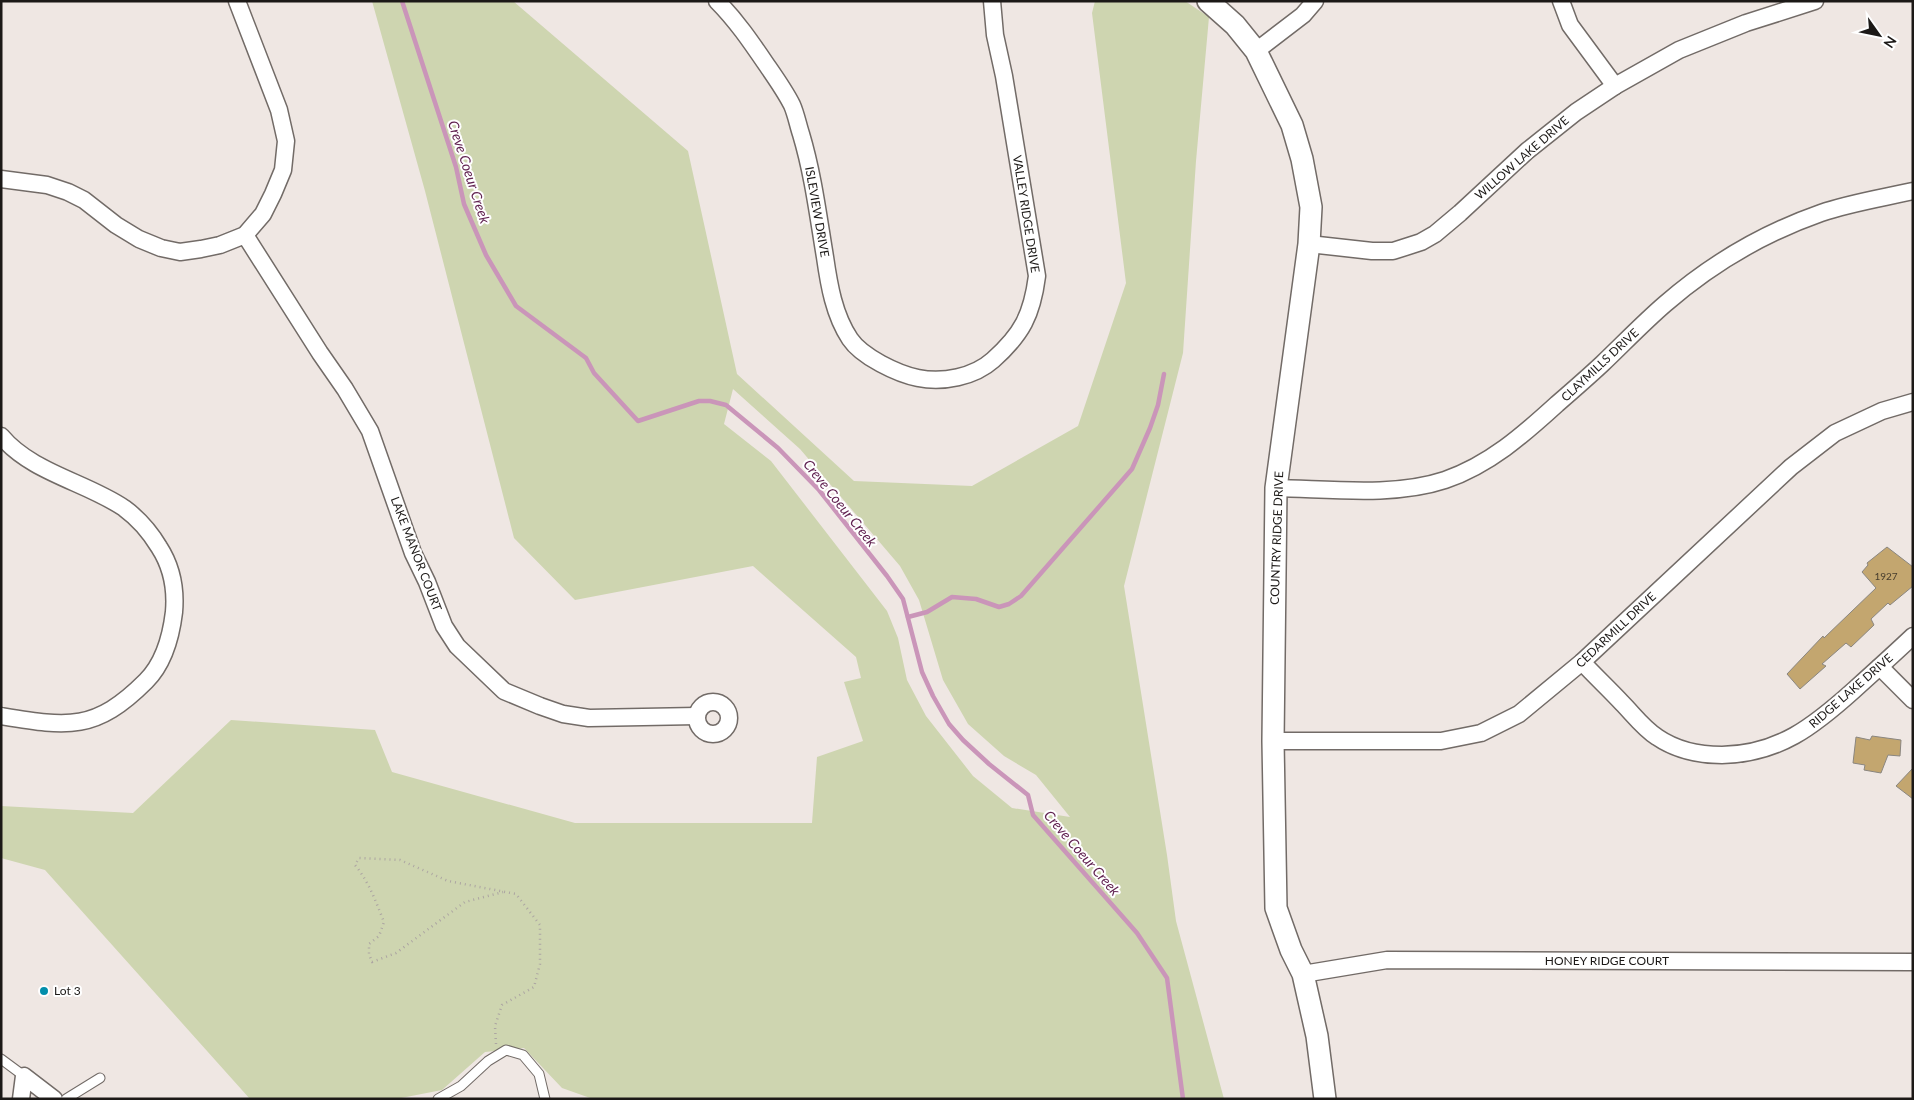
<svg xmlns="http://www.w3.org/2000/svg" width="1914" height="1100" font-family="Lato,sans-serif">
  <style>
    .green { fill: #ced5b0; fill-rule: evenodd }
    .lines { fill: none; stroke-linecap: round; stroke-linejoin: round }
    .stream { stroke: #ca95b9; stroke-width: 4.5 }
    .building { fill: #c3a66f; stroke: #8a8680 }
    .service-casing { stroke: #726b67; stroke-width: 11 }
    .minor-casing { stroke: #726b67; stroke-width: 19 }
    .tertiary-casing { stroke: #726b67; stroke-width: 24 }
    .path { stroke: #aca5a2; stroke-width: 2.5; stroke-dasharray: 1 4; stroke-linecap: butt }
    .service { stroke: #fff; stroke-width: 9 }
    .minor { stroke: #fff; stroke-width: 16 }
    .tertiary { stroke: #fff; stroke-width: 21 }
    .poi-dot { fill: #028eab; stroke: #fff; stroke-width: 2 }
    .labels { text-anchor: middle; stroke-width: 4; stroke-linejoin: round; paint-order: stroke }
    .number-label { font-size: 10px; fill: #463c2d }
    .street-label { font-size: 12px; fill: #1c1917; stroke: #fff }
    .poi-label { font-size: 12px; fill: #1c1917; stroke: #fff; text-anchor: start }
    .water-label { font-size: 14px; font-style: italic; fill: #612251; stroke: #fff }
  </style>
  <rect width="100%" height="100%" fill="#efe7e3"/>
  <path class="green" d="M372,1H513L688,151L737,374L854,481L972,486L1078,426L1126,283L1092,13L1095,1H1185L1209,17L1196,161L1183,353L1124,586L1167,855L1176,921L1224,1099H593L562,1088L524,1048L485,1052L442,1090L396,1099H250L45,870L1,858V806L133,813L231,720L375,730L392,772L575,823H812L817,757L863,741L844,682L861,678L856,657L753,566L575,600L514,538L425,191ZM733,389L800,449L900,566L919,600L943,680L968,724L1004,756L1036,775L1070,817L1012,808L973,776L926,716L907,680L898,638L887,611L771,461L724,424Z"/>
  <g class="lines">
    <g class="stream">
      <path d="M402,1L456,167L464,204L486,255L516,306L586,358L594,373L638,421L699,401H710L726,405L778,448L819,490L887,576L903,599L922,672L933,696L949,724L963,740L989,764L1028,795L1033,815L1137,933L1167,978L1183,1099"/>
      <path d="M908,617L927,612L952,597L976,599L999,607L1009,604L1021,596L1132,469L1150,428L1158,405L1164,374"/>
    </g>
  </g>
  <g class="building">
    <path d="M1887,547L1913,567V586L1890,605L1888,603L1871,619L1874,625L1851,647L1846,643L1822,664L1826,666L1800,689L1787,674L1823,636L1824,638L1876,588L1862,572L1868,565L1867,563Z"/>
    <path d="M1872,736L1901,740L1900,756L1888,755L1881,773L1864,770L1865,765L1853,763L1856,737L1870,740Z"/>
    <path d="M1913,768V799L1896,786Z"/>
  </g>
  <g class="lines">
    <defs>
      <g id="service">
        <path d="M1,1059L24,1076"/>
        <path d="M66,1099L100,1078"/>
        <path d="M438,1099L461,1086L488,1061L506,1050L523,1055L539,1074L545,1099"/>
      </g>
      <g id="minor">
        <path d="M717,1C736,20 751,42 766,64C775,77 785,91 792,105C796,114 798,125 801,134C813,174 818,215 825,257C829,285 834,315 850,339C862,357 898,374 918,378C943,383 974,377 993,360C1022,334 1032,315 1037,276L1004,76L995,35L992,1"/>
        <path d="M1561,1L1570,25L1615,86"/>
        <path d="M1256,51L1303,15L1315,1"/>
        <path d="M1,179L47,185L68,192L84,200L116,225L139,239L161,248L180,252L201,249L220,245L245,235L263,214L273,194L283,170L286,141L279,110L237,1"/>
        <path d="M245,235L320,353L345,389L370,431L413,553L427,582L444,626L457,646L504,691L540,706L563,714L589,718L697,716"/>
        <path d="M1309,244L1372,251H1393L1421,242L1435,234L1460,213L1527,151L1576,112L1615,86L1679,50L1746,23L1815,1"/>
        <path d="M1,436C32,473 86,482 124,508C139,519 150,532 159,547C172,567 176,589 174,612C171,637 164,663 146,681C95,732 68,727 1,716"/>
        <path d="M1276,488C1330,489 1394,497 1445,480C1489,465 1523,435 1557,404C1572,391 1587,378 1602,364C1623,344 1643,323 1665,304C1711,264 1764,233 1821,213C1850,203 1882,198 1913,191"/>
        <path d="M1582,662C1595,676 1609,689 1622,703C1633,714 1643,728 1657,737C1676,750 1700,755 1722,755C1779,754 1814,726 1854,690C1874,672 1894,654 1913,636"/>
        <path d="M1880,667L1913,700"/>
        <circle cx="713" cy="718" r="16"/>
        <path d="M1273,741H1441L1481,733L1519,714L1582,662L1791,467L1835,433L1882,411L1913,402"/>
        <path d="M1303,974L1387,960L1913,962"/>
        <path d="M21,1099L24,1076L54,1099"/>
      </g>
      <path id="tertiary" d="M1208,1L1235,25L1256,51L1292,125L1302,159L1311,207L1309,244L1276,488L1273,741L1276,908L1291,950L1303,974L1317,1036L1325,1099"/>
    </defs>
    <use href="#service" class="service-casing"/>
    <use href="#minor" class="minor-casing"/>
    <use href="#tertiary" class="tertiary-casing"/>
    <path class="path" d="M496,1044L495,1026L502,1005L534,987L540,964V925L516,894L448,881L400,860L359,858L355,865C369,882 376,902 384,922L379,936L369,944V954L372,962L396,953L465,902L503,892"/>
    <use href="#service" class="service"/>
    <use href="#minor" class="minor"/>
    <use href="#tertiary" class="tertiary"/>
  </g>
  <circle class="poi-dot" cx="44" cy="991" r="5"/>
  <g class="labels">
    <g class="number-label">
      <text x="1886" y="580">1927</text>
    </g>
    <g class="street-label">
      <text transform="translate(1522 158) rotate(-41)" y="4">WILLOW LAKE DRIVE</text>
      <text transform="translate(817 212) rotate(80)" y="4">ISLEVIEW DRIVE</text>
      <text transform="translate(1026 214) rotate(81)" y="4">VALLEY RIDGE DRIVE</text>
      <text transform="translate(1600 365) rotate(-43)" y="4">CLAYMILLS DRIVE</text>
      <text transform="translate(1277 538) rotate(-88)" y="4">COUNTRY RIDGE DRIVE</text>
      <text transform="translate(416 554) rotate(69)" y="4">LAKE MANOR COURT</text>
      <text transform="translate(1616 630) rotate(-43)" y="4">CEDARMILL DRIVE</text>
      <text transform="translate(1851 691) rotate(-41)" y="4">RIDGE LAKE DRIVE</text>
      <text x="1607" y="965">HONEY RIDGE COURT</text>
    </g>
    <g class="poi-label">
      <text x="54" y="995">Lot 3</text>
    </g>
    <g class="water-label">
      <text transform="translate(469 172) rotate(72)" y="5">Creve Coeur Creek</text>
      <text transform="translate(840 503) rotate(51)" y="5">Creve Coeur Creek</text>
      <text transform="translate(1082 853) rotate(49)" y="5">Creve Coeur Creek</text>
    </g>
  </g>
  <rect width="1914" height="1100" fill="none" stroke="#1c1917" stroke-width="5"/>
  <g transform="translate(1879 35) rotate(123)" stroke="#ffffff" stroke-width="4" paint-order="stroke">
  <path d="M0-4L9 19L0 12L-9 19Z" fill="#1c1917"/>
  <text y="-8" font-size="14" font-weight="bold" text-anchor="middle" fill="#1c1917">N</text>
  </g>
</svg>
